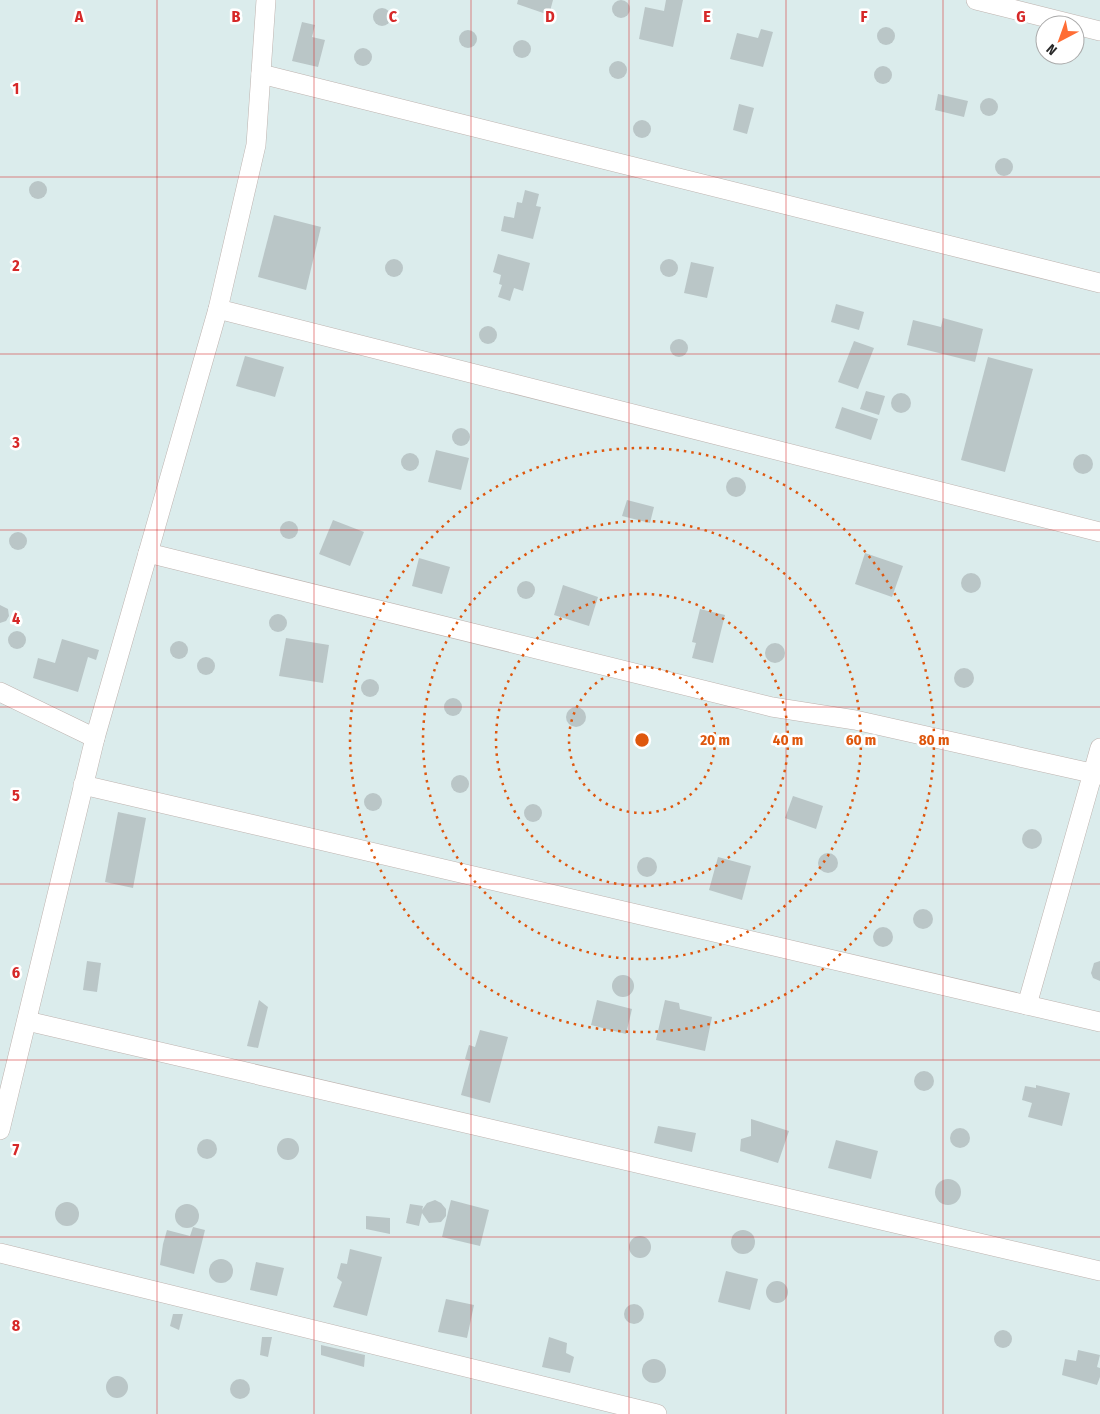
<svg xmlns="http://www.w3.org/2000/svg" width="1100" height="1414" font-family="'Fira Sans Condensed',sans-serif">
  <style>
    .building { fill: #bac6c7 }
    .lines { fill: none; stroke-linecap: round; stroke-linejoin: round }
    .street-casing { stroke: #beb3af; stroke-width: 20 }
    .street { stroke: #fff; stroke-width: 19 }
    .grid { fill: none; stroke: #d62828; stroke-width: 1; stroke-opacity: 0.55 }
    .ring { fill: none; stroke: #de570d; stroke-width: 2.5; stroke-dasharray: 2.5 5 }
    .grid-label { font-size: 16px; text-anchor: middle; font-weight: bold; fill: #d62828; stroke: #fff; stroke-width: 5; stroke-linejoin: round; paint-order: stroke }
    .centre { fill: #de570d; stroke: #fff; stroke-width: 2.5 }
    .ring-label { font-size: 15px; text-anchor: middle; font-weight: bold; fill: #de570d; stroke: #fff; stroke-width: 5; stroke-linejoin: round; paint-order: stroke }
  </style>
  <rect width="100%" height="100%" fill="#dbecec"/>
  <g class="building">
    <circle cx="621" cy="9" r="9"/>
    <path d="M518,0H553L549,15L517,4Z"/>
    <path d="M666,0H683L673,47L639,39L645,7L664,11Z"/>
    <circle cx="382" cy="17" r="9"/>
    <path d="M302,22L315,25L312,37L325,40L318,67L292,61Z"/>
    <circle cx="886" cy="36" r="9"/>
    <path d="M761,29L773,32L763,67L730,59L737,33L758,38Z"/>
    <circle cx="468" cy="39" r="9"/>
    <circle cx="522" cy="49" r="9"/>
    <circle cx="363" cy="57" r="9"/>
    <circle cx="618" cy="70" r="9"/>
    <circle cx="883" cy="75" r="9"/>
    <path d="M938,94L968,101L964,117L935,110Z"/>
    <circle cx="989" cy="107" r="9"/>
    <path d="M739,104L754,108L747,134L733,130Z"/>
    <circle cx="642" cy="129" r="9"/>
    <circle cx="1004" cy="167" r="9"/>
    <circle cx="38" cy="190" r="9"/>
    <path d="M525,190L539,194L536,206L541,207L533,239L501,231L504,216L514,218L517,202L522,203Z"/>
    <path d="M274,215L321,227L306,290L258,277Z"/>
    <path d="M498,254L530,263L523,291L514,288L510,301L498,297L502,285L499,284L501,275L493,272Z"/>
    <circle cx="669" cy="268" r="9"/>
    <circle cx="394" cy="268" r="9"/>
    <path d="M691,262L714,267L707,298L684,293Z"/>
    <path d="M836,304L864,312L859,330L831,322Z"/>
    <path d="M943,318L983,329L975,362L907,345L913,320L941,327Z"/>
    <circle cx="488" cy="335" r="9"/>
    <circle cx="679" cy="348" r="9"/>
    <path d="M854,341L874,348L858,389L838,382Z"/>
    <path d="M245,356L284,367L275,397L236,386Z"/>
    <path d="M988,357L1033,369L1005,472L961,460Z"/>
    <path d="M866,391L885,396L879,415L860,409Z"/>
    <circle cx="901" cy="403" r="10"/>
    <path d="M842,407L878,419L871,440L835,428Z"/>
    <circle cx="461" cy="437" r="9"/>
    <path d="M436,450L469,458L461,490L428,482Z"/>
    <circle cx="410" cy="462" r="9"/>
    <circle cx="1083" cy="464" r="10"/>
    <circle cx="736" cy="487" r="10"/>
    <path d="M627,500L654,507L650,523L622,516Z"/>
    <path d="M333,520L364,532L350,566L319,554Z"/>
    <circle cx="289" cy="530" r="9"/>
    <circle cx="18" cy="541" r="9"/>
    <path d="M865,553L903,566L892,597L855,584Z"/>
    <path d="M419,558L450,567L442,594L412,586Z"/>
    <circle cx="971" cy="583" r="10"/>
    <circle cx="526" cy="590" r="9"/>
    <path d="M563,585L598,597L589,626L554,615Z"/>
    <path d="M0,605L8,609L9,616L6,621L0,623Z"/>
    <path d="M700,609L725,615L713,663L692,658L696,643L692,642Z"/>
    <circle cx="278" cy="623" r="9"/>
    <circle cx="17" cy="640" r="9"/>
    <path d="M286,638L329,645L323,683L279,676Z"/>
    <path d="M62,639L99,650L96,660L88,657L78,692L33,678L38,658L55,663Z"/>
    <circle cx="179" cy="650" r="9"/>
    <circle cx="775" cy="653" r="10"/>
    <circle cx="206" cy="666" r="9"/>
    <circle cx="964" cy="678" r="10"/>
    <circle cx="370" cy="688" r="9"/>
    <circle cx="453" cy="707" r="9"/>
    <circle cx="576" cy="717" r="10"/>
    <circle cx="460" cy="784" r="9"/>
    <circle cx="373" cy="802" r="9"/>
    <path d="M793,796L823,806L816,829L785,818Z"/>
    <circle cx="533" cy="813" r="9"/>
    <path d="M118,812L146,818L133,888L105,882Z"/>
    <circle cx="1032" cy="839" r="10"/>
    <circle cx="828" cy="863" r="10"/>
    <circle cx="647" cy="867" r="10"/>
    <path d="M718,857L751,866L742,900L709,890Z"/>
    <circle cx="923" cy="919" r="10"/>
    <circle cx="883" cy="937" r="10"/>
    <path d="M87,961L101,963L97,992L83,990Z"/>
    <path d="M1100,961V981L1093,978L1091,973L1094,963Z"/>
    <circle cx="623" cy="986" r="11"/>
    <path d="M259,1000L268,1007L258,1048L247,1046Z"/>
    <path d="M597,1000L632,1009L626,1034L591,1025Z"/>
    <path d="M665,1000L679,1003L680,1009L712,1017L705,1051L656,1040Z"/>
    <path d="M480,1030L508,1037L490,1103L461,1095L470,1061L465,1059L469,1045L475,1047Z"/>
    <circle cx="924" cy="1081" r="10"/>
    <path d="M1036,1085L1070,1093L1062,1126L1028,1117L1032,1103L1022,1100L1025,1086L1036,1088Z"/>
    <path d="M751,1119L789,1131L778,1163L740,1151L741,1139L751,1136Z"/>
    <path d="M658,1126L696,1133L692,1152L654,1143Z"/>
    <circle cx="960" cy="1138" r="10"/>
    <circle cx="288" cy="1149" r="11"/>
    <circle cx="207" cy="1149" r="10"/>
    <path d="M836,1140L878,1151L871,1179L828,1168Z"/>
    <circle cx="948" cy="1192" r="13"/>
    <path d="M435,1200L441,1203L446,1209V1216L441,1222L429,1223L422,1213L419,1226L406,1223L410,1204L423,1206L422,1210L427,1203Z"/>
    <path d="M451,1200L489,1210L480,1246L442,1237Z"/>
    <circle cx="67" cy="1214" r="12"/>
    <circle cx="187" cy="1216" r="12"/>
    <path d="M366,1216L390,1218V1234L366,1229Z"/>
    <path d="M193,1227L205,1230L194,1274L160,1265L163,1244L167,1230L190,1236Z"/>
    <circle cx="743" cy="1242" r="12"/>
    <circle cx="640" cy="1247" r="11"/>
    <path d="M350,1249L382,1257L367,1316L333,1307L342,1282L337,1278L341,1263L347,1264Z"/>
    <circle cx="221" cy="1271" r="12"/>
    <path d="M256,1262L284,1268L277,1296L250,1290Z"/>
    <path d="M726,1271L758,1279L750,1310L718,1302Z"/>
    <circle cx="777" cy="1292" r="11"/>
    <path d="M446,1299L474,1305L467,1338L438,1332Z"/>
    <circle cx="634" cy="1314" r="10"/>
    <path d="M173,1314H183L179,1330L170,1326Z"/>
    <circle cx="1003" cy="1339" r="9"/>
    <path d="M262,1337H272L268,1357L260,1355Z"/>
    <path d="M549,1337L567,1343L566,1353L574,1357L570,1373L542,1367Z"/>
    <path d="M321,1345L365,1355L364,1367L321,1355Z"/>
    <path d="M1078,1350L1100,1355L1097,1367L1100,1368V1377L1097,1385L1062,1375L1065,1359L1076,1361Z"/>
    <circle cx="654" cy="1371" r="12"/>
    <circle cx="117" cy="1387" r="11"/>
    <circle cx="240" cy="1389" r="10"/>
  </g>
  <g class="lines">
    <defs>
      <g id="street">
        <path d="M976,0L1100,31"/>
        <path d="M261,74L1100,283"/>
        <path d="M218,309L1100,532"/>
        <path d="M148,553L772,707L855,720L1100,775"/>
        <path d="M0,692L95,738"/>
        <path d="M83,785L1100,1022"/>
        <path d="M1027,1005L1100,748"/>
        <path d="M27,1021L1100,1271"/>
        <path d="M0,1130L95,738L218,309L256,145L266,0"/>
        <path d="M0,1253L657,1414"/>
      </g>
    </defs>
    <use href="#street" class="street-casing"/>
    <use href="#street" class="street"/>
  </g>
  <path class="grid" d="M157,0V1414M314,0V1414M471,0V1414M629,0V1414M786,0V1414M943,0V1414M0,177H1100M0,354H1100M0,530H1100M0,707H1100M0,884H1100M0,1060H1100M0,1237H1100"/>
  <g class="ring">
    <circle cx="642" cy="740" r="73"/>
    <circle cx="642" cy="740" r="146"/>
    <circle cx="642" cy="740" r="219"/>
    <circle cx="642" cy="740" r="292"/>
  </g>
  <g class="grid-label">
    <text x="79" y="22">A</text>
    <text x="236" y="22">B</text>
    <text x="393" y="22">C</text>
    <text x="550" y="22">D</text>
    <text x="707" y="22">E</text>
    <text x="864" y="22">F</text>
    <text x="1021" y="22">G</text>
    <text x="16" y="94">1</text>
    <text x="16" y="271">2</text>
    <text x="16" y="448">3</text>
    <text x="16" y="624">4</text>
    <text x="16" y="801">5</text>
    <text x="16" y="978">6</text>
    <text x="16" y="1155">7</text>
    <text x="16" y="1331">8</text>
  </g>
  <circle cx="642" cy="740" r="8" class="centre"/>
  <g class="ring-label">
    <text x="715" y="745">20 m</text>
    <text x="788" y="745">40 m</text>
    <text x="861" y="745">60 m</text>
    <text x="934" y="745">80 m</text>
  </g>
  <g transform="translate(1060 40) rotate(221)"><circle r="24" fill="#ffffff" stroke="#a9a9a9"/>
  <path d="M0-4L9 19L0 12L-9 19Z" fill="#ff6d35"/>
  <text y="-8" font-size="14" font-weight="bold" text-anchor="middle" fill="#292929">N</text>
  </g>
</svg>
